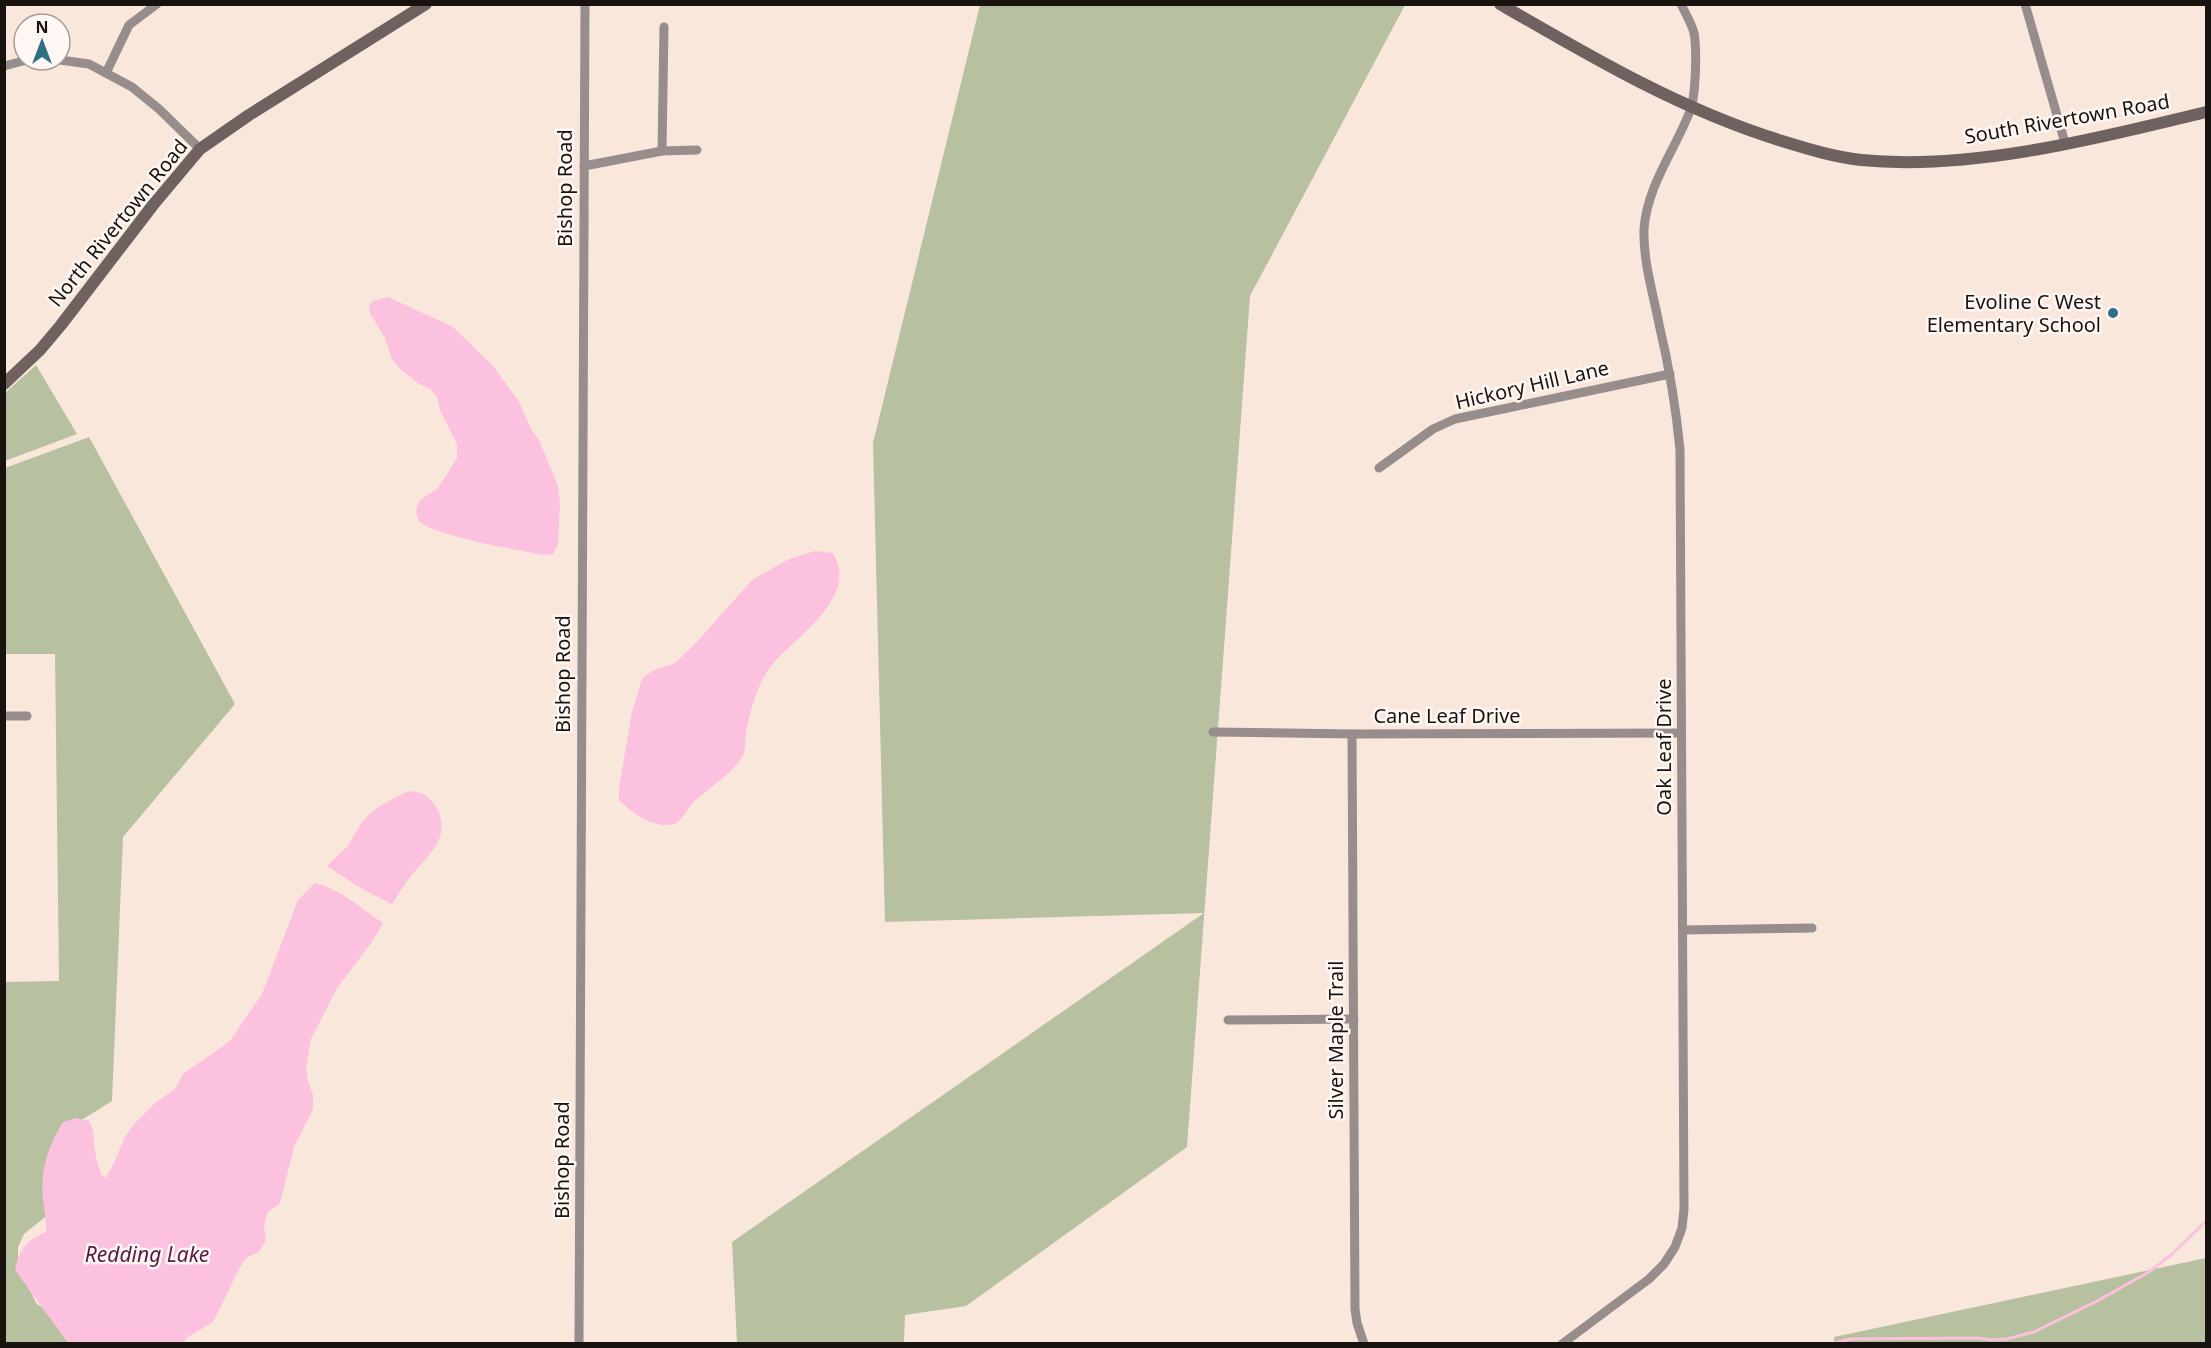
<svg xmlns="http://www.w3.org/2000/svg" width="2211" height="1348" font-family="'Noto Sans',sans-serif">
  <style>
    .green { fill: #b7c09f }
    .water { fill: #fbc1de }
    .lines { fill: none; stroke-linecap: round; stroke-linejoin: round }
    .stream { stroke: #fbc1de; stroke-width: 3 }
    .street { stroke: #978d8d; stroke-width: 9 }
    .secondary { stroke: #6e6160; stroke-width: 12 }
    .poi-dot { fill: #2e6f83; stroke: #fff7f3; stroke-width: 2 }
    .labels { text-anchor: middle; stroke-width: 5; stroke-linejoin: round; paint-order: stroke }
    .street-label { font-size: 20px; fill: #19130f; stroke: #fff7f3 }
    .poi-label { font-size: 20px; fill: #19130f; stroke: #fff7f3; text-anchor: end }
    .water-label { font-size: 21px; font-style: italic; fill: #5b1a42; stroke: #fff7f3 }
  </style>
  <rect width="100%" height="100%" fill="#fae7dc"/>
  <g class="green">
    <path d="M980,5H1405L1250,296L1187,1147L966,1306L905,1315L904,1343H737L732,1242L1204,913L885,922L873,443Z"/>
    <path d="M36,365L77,434L5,461V393Z"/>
    <path d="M89,437L235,704L123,837L112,1101L61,1133L49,1214L24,1234L18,1247V1265L36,1303L88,1343H5L4,982L59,981L55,654H5V468Z"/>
    <path d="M2206,1258V1343H1834V1337Z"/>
  </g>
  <g class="water">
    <path d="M388,297L453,327L494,367L519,402L531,429L539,440L558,486L560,503L558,544L553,554L544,555C513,549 444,538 419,522L416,513L417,507L419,501L438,488L457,458V444L440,410L437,397L429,388L419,384L399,368L392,359L385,338L370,313L369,306L373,301Z"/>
    <path d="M815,551L833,553C861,600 790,639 769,669C757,685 749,714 746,733C745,739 746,746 744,752C740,768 709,788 696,800C688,807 684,818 675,824C654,829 634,815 619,800V788L632,712L642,679L652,671L675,663L695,644L752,580L789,559Z"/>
    <path d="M409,791C421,792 429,795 436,807C454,839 425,857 408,880C402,888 397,896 392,904L362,889L327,866L347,847L362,822L372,812L383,804Z"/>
    <path d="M315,883C340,889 362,909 383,923L372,942L337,988L311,1039L306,1068L308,1081L313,1095V1109L294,1147L280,1203L268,1212L264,1225L266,1240L259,1252L246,1258L238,1271L213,1322L188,1337L182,1343H68L15,1270C19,1250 28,1239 46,1232C47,1221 44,1210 43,1199C40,1169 48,1147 63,1122L76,1118L89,1121C95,1131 93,1139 95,1151C96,1159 99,1168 102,1176L105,1178L113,1165L125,1137L133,1125L154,1104L176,1088L183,1074L230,1041L262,994L298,900Z"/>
  </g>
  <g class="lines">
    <path class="stream" d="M1830,1344L1851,1339L1978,1338L1992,1340L2007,1339L2034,1332L2099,1300L2149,1272L2171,1255L2206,1221"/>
    <g class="street">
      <path d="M2025,4L2065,143"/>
      <path d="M60,60L89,64L132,87L159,109L200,149"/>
      <path d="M4,66L27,60"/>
      <path d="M106,73L129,25L157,4"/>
      <path d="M662,151L664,27"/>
      <path d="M584,166L662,151L697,150"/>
      <path d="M1379,468L1433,429L1455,419L1670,374"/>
      <path d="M4,716H27"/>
      <path d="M1213,732L1352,734L1681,733"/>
      <path d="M1352,734L1355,1309L1357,1323L1364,1344"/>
      <path d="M1683,930L1812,928"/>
      <path d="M1228,1020L1354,1019"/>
      <path d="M579,1344L585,4"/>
      <path d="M1562,1344L1649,1279L1664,1264L1675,1247L1682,1228L1684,1209L1680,450C1676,407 1669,366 1659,324C1653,293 1643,261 1644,229C1647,186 1675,150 1690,111C1696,96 1697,49 1694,33C1692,24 1685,13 1681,4"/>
    </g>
    <g class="secondary">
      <path d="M1500,4C1591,57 1681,110 1782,141C1808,149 1834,157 1861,160C1972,171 2099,138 2206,112"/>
      <path d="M4,384L40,350L61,325L153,205L200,149L249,115L426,4"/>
    </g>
  </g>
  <circle class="poi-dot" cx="2113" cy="313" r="6"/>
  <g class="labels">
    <g class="street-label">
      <text transform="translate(2067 119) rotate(-10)" y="7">South Rivertown Road</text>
      <text transform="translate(565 188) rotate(-90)" y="7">Bishop Road</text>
      <text transform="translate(118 223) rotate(-51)" y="7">North Rivertown Road</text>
      <text transform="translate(1532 385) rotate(-13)" y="7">Hickory Hill Lane</text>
      <text transform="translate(563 674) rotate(-90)" y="7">Bishop Road</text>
      <text x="1447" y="723">Cane Leaf Drive</text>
      <text transform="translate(1664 747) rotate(-90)" y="7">Oak Leaf Drive</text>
      <text transform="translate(1336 1040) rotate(-90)" y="7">Silver Maple Trail</text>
      <text transform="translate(562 1160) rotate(-90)" y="7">Bishop Road</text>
    </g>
    <g class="poi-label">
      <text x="2101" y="309">Evoline C West<tspan x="2101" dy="23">Elementary School</tspan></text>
    </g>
    <g class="water-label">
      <text x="147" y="1262">Redding Lake</text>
    </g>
  </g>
  <rect width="2211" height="1348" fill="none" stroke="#19130f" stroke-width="12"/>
  <g transform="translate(42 42)"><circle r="28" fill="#fff7f3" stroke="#a39c98" stroke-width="1.5"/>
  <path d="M0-4.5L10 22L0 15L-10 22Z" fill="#2e6f83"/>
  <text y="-9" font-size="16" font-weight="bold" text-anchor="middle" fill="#19130f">N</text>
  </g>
</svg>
